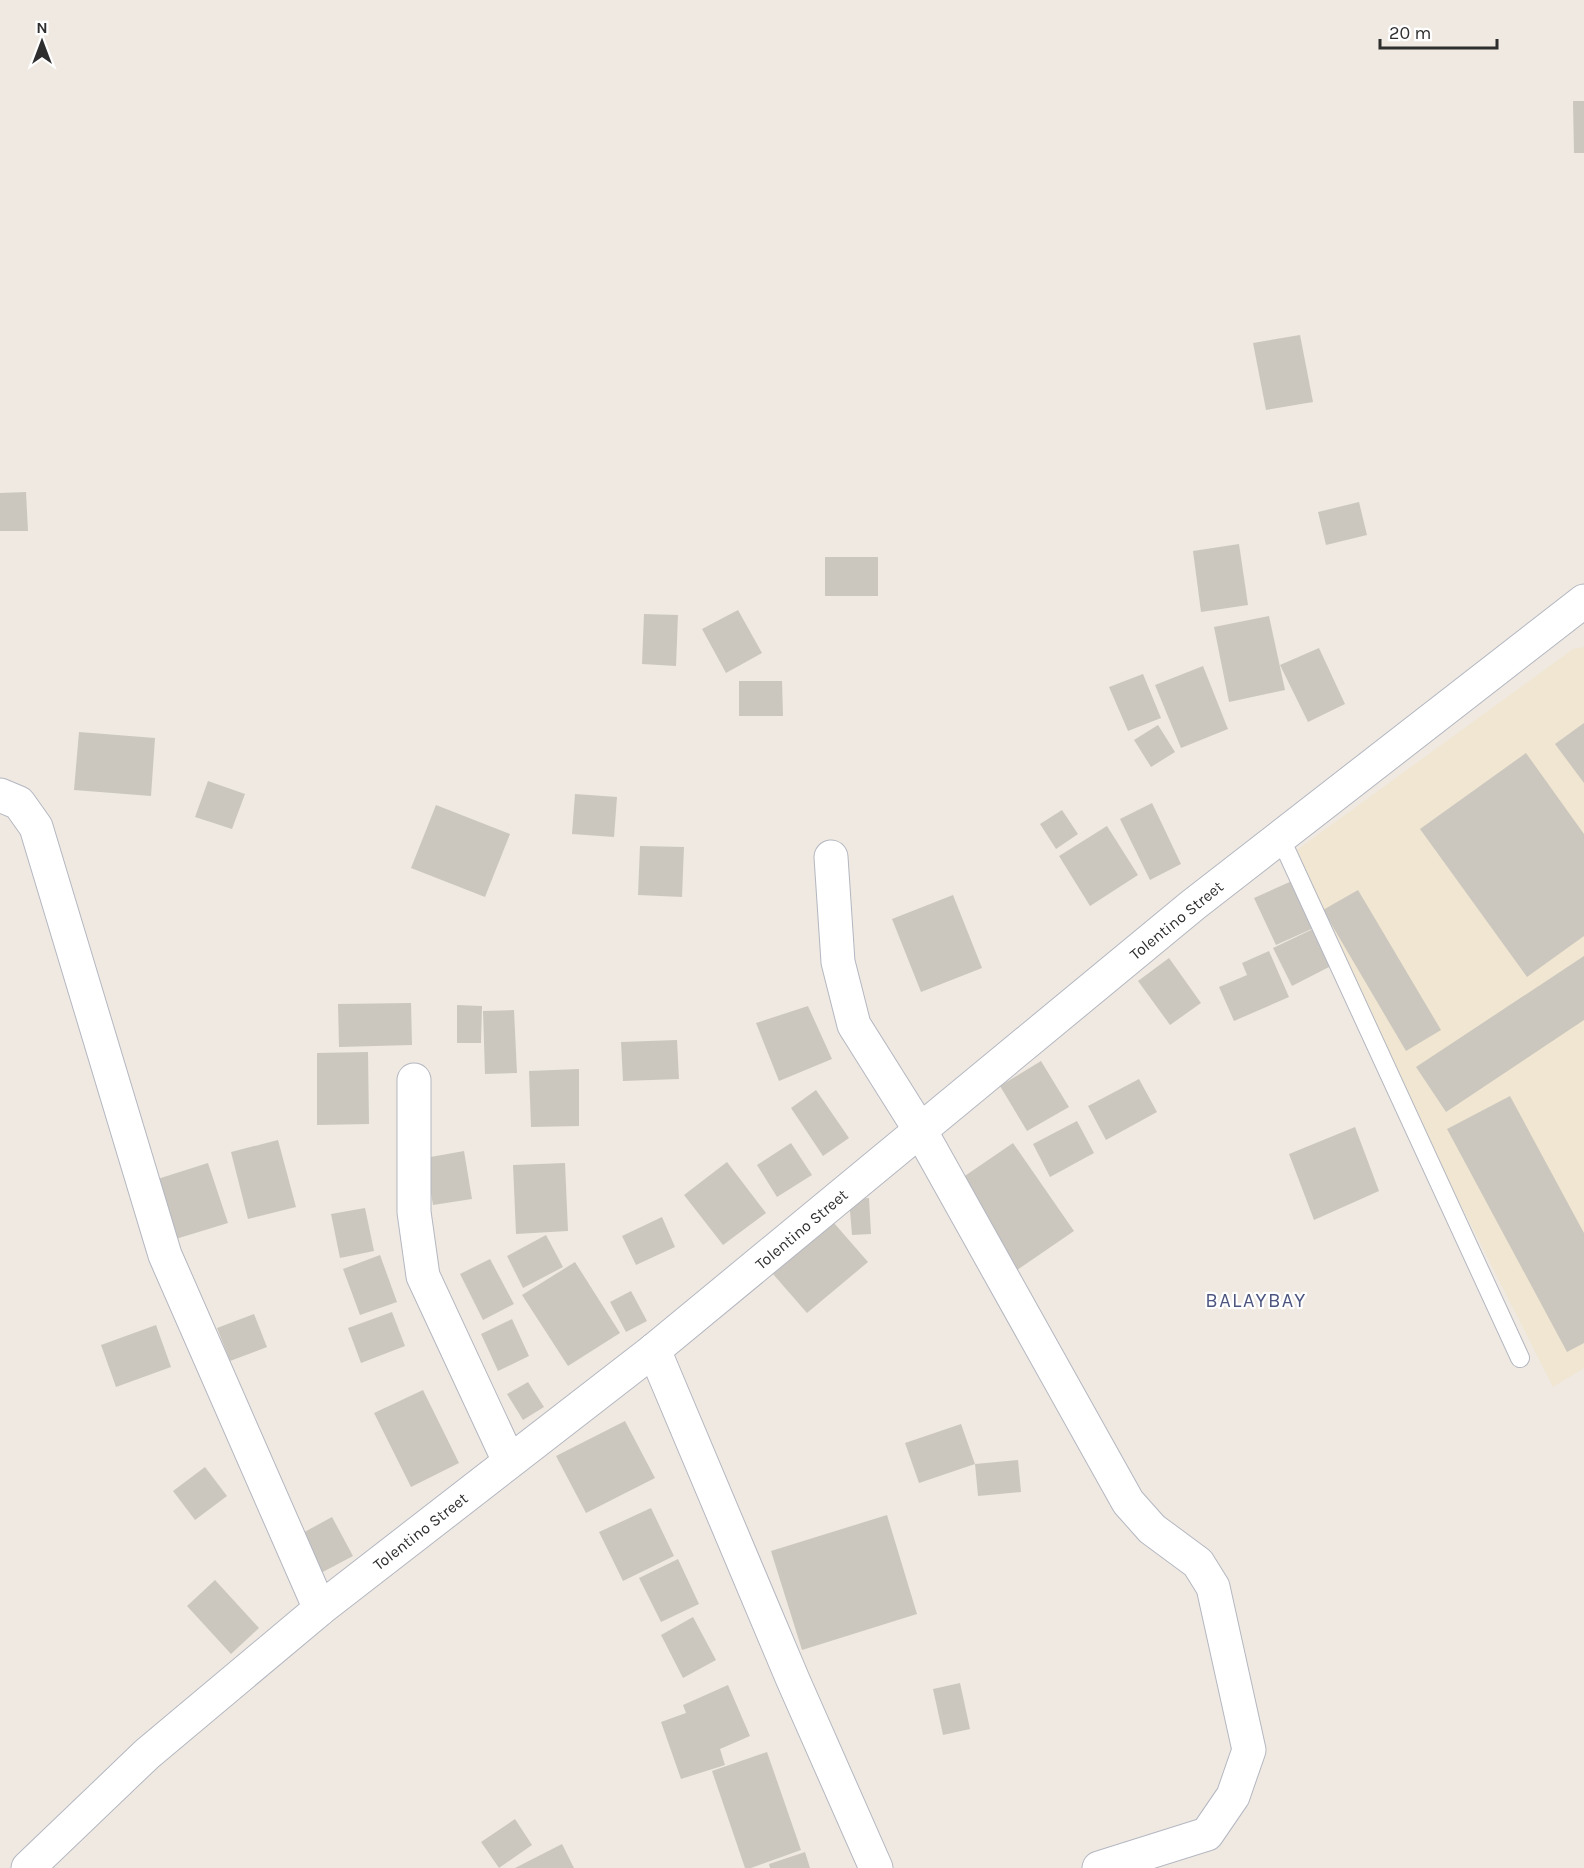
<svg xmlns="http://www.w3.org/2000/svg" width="1584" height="1868" font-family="Karla,sans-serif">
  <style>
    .education { fill: #f0e6d1 }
    .building { fill: #cbc7bf }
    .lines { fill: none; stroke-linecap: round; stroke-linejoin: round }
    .service-casing { stroke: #b4b7c1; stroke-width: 20 }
    .minor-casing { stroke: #b4b7c1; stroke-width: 35 }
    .service { stroke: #fff; stroke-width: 18 }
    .minor { stroke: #fff; stroke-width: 33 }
    .labels { text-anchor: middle; stroke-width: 4.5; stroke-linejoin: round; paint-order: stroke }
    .street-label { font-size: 16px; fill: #2e2e2e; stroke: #fff }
    .quarter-label { font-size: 20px; letter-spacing: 1.5px; fill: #4d5680; stroke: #fff }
  </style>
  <rect width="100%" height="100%" fill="#efe9e1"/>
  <path class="education" d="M1584,647V1368L1553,1387L1381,1047L1290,855L1573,649Z"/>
  <g class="building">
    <path d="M1573,101H1584V153H1574Z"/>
    <path d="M1300,335L1313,402L1266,410L1253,343Z"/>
    <path d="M26,492L28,531H0V493Z"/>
    <path d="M1359,502L1367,535L1326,545L1318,512Z"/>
    <path d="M1239,544L1248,605L1201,612L1193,551Z"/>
    <rect x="825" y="557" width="53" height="39"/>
    <path d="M738,610L762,653L726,673L702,629Z"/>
    <path d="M644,614L678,615L676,666L642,664Z"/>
    <path d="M1269,616L1285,690L1229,702L1214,627Z"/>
    <path d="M1319,648L1345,704L1308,722L1280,665Z"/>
    <path d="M1203,666L1228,729L1181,748L1155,685Z"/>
    <path d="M1143,674L1161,718L1128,731L1109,687Z"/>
    <path d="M739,681H782L783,716H739Z"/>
    <path d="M1584,723V783L1555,744Z"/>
    <path d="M1158,725L1175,752L1151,767L1134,740Z"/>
    <path d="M79,732L155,738L151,796L74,790Z"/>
    <path d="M1526,753L1584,834V936L1527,977L1420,829Z"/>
    <path d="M208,781L245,794L232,829L195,817Z"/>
    <path d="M575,794L617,797L614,837L572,834Z"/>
    <path d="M1152,803L1181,864L1150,880L1120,819Z"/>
    <path d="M436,805L510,834L485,897L411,868Z"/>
    <path d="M1062,810L1078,834L1056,849L1040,824Z"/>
    <path d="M1107,826L1138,875L1090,906L1059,856Z"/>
    <path d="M640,846L684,847L682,897L638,895Z"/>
    <path d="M1294,880L1316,927L1276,945L1254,898Z"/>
    <path d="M1358,890L1441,1030L1406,1051L1323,910Z"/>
    <path d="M953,895L982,968L921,992L892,919Z"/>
    <path d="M1313,929L1331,966L1292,986L1273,948Z"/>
    <path d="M1269,951L1289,997L1234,1021L1219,987L1247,975L1242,963Z"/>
    <path d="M1584,956V1020L1446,1112L1416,1067Z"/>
    <path d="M1169,958L1201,1003L1170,1025L1138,981Z"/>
    <path d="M411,1003L412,1045L339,1047L338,1004Z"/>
    <path d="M457,1005L482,1006L481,1043H457Z"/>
    <path d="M808,1006L832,1059L779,1081L756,1023Z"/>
    <path d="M514,1010L517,1073L485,1074L483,1011Z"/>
    <path d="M677,1040L679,1079L623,1081L621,1042Z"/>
    <path d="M368,1052L369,1124L317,1125V1053Z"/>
    <path d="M1041,1061L1069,1107L1027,1131L1000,1086Z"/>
    <path d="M579,1069V1126L531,1127L529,1071Z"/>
    <path d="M1139,1079L1157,1112L1106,1140L1088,1106Z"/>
    <path d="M816,1090L849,1138L823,1156L791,1108Z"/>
    <path d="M1510,1096L1584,1233V1343L1567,1352L1447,1129Z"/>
    <path d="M1077,1121L1094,1153L1050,1177L1033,1144Z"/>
    <path d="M1355,1127L1379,1191L1314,1220L1289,1154Z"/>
    <path d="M278,1140L296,1207L248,1219L231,1152Z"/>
    <path d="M791,1143L812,1175L777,1197L757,1165Z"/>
    <path d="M1013,1143L1074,1231L1014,1272L953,1184Z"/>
    <path d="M464,1151L472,1199L433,1205L425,1158Z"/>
    <path d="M727,1162L766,1213L723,1245L684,1195Z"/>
    <path d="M208,1163L228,1223L166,1242L148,1182Z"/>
    <path d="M565,1163L568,1231L516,1234L513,1165Z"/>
    <path d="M869,1198L871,1234L852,1235L849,1199Z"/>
    <path d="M365,1208L374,1251L340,1258L331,1214Z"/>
    <path d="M662,1217L675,1247L636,1265L622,1236Z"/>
    <path d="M834,1223L868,1262L807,1313L773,1274Z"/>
    <path d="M546,1235L563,1267L523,1288L507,1256Z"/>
    <path d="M380,1255L397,1302L360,1315L343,1269Z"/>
    <path d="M490,1259L514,1304L483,1320L460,1274Z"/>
    <path d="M575,1262L620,1333L568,1366L522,1295Z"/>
    <path d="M631,1291L647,1321L626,1332L610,1302Z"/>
    <path d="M392,1312L405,1346L361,1363L348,1328Z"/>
    <path d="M254,1314L267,1347L230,1361L217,1328Z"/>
    <path d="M512,1319L529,1356L498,1371L481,1334Z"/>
    <path d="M156,1325L171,1367L116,1387L101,1345Z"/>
    <path d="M528,1382L544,1407L523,1420L507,1394Z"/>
    <path d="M423,1390L459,1463L411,1487L374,1413Z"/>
    <path d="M625,1421L655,1478L586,1513L556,1456Z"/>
    <path d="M961,1424L975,1464L919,1483L905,1443Z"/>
    <path d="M1018,1460L1021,1492L978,1496L975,1464Z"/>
    <path d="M205,1467L227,1496L195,1520L173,1491Z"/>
    <path d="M651,1508L674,1556L623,1581L599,1532Z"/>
    <path d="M887,1515L917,1614L802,1650L771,1551Z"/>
    <path d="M332,1517L353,1556L319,1574L299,1535Z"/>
    <path d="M678,1559L699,1604L661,1622L639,1578Z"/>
    <path d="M215,1580L259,1628L231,1654L187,1606Z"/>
    <path d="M693,1617L716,1660L683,1678L661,1635Z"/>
    <path d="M960,1683L970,1729L943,1735L933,1689Z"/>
    <path d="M728,1685L750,1736L720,1749L725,1765L681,1779L661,1722L686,1713L683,1705Z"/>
    <path d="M767,1752L801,1850L751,1868H745L712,1771Z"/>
    <path d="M515,1819L532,1845L499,1868L481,1842Z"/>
    <path d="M562,1844L574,1868H515Z"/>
    <path d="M805,1852L810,1868H770L769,1864Z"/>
  </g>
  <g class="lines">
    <defs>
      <path id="service" d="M1280,837L1520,1358"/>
      <g id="minor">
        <path d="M0,795L19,803L36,827L165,1255L320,1609"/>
        <path d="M831,857L838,962L854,1025L920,1130L1128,1502L1152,1529L1198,1563L1213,1587L1249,1750L1233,1796L1207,1834L1099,1868"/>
        <path d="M414,1080V1212L423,1276L509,1461"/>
        <path d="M654,1350L793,1680L876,1868"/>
        <path d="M28,1868L147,1754L320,1609L654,1350L1193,905L1584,601"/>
      </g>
    </defs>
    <use href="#service" class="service-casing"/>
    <use href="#minor" class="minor-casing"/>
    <use href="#service" class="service"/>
    <use href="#minor" class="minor"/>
  </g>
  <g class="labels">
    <g class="street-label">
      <text transform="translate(1176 920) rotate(-39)" y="6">Tolentino Street</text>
      <text transform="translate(801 1229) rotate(-40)" y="6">Tolentino Street</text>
      <text transform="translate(420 1531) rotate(-38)" y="6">Tolentino Street</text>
    </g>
    <g class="quarter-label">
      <text x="1256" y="1307">BALAYBAY</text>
    </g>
  </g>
  <g transform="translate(42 42)" stroke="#ffffff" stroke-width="4.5" paint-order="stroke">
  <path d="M0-4.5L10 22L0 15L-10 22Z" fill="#2e2e2e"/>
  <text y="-9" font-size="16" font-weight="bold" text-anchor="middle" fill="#2e2e2e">N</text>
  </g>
  <path d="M1380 39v9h117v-9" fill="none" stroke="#2e2e2e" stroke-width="3"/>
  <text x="1389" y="39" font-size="18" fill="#2e2e2e" stroke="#ffffff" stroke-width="4.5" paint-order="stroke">20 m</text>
</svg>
